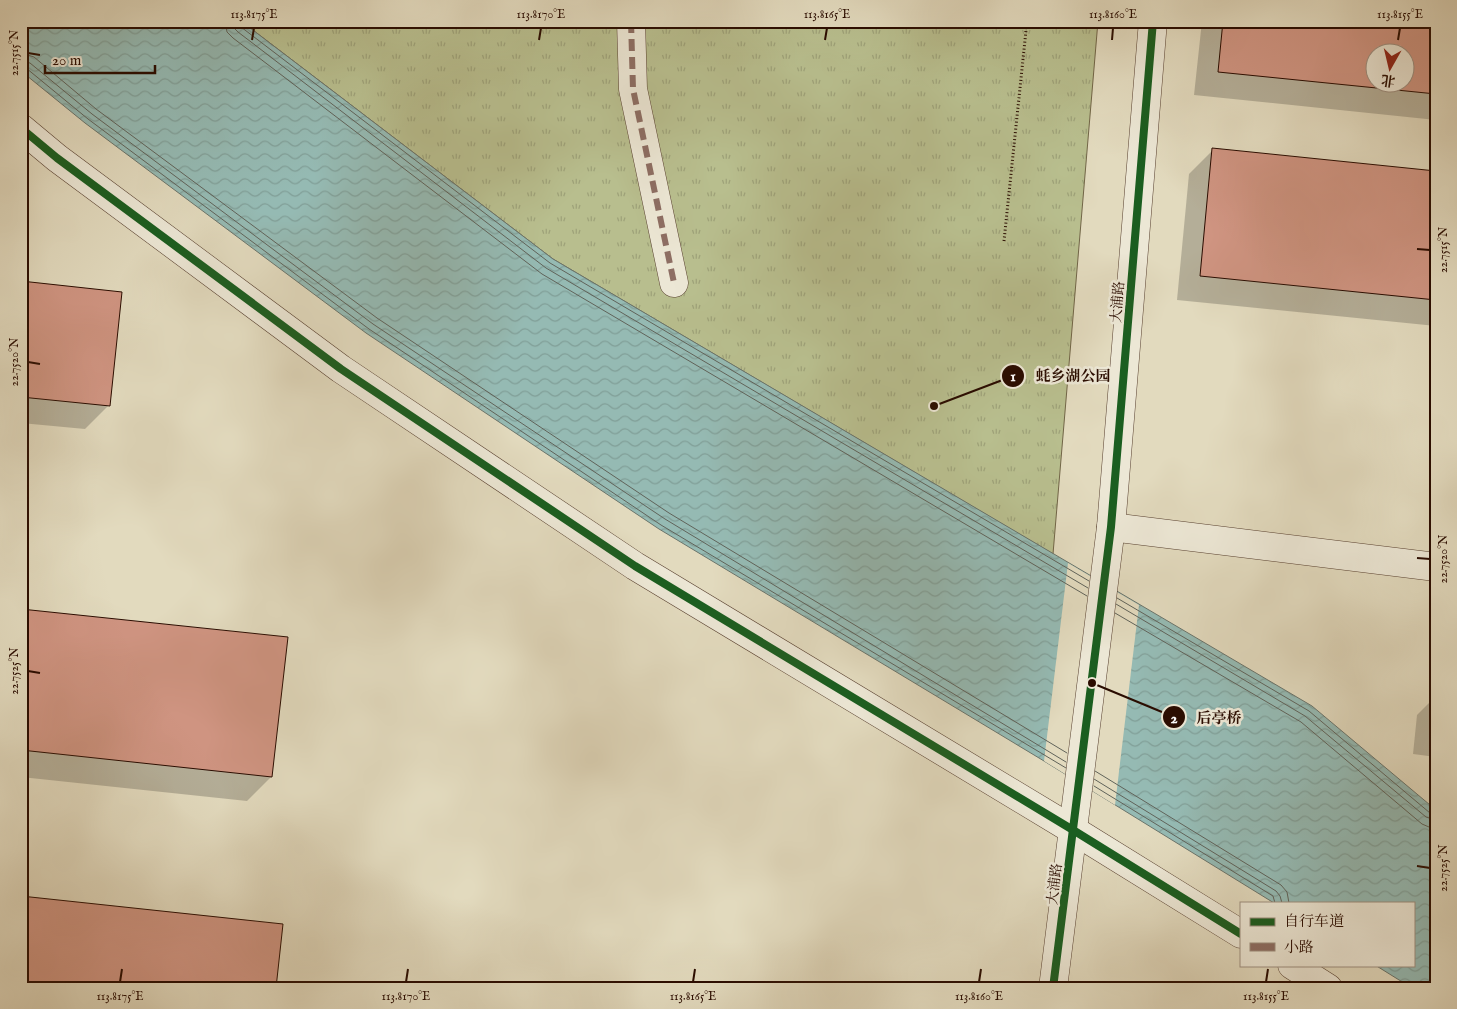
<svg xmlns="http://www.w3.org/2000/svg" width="1457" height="1009" font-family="'IM FELL English','Noto Serif SC',serif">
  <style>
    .grass { fill: url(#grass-tufts); stroke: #716547 }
    .water { fill: url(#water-waves); stroke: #6a746b }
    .pier { fill: #e2dabe }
    .shadow { fill: #0003; fill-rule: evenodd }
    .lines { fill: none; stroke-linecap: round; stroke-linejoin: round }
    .shore { stroke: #60635a; stroke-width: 1 }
    .building { fill: #cf9481; stroke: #2a0c00; fill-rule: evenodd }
    .minor-casing { stroke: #584030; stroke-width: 29 }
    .path { stroke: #2a0c00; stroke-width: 3; stroke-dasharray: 1 2.5; stroke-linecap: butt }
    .minor { stroke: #ece7d5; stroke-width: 28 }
    .quiet { stroke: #8d6e63; stroke-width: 6; stroke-dasharray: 12 6; stroke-linecap: butt }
    .cycleway-casing { stroke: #ece7d5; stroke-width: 11 }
    .cycleway { stroke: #1b5e20; stroke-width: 8 }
    .ticks { fill: none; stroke: #2a0c00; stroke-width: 2 }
    .labels { text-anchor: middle; stroke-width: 5; stroke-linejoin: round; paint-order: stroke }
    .street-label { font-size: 14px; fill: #2a0c00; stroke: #ece7d5 }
    .leader { fill: none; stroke: #2a0c00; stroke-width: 2 }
    .callout-dot { fill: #2a0c00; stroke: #ece7d5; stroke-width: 2 }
    .mark-label { font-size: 15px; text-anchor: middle; font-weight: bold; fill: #fff }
    .callout-label { font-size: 15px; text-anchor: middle; font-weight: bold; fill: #2a0c00; stroke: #ece7d5; stroke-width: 5; stroke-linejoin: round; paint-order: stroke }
    .neatline { fill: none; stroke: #2a0c00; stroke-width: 2 }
    .ticks-label { font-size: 12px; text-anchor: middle; fill: #2a0c00 }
  </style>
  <defs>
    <pattern id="grass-tufts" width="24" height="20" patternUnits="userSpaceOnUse" patternTransform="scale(1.25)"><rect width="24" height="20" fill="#b8be8e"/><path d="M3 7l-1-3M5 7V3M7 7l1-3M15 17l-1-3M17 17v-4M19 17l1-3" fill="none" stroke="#9ea279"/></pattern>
    <pattern id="water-waves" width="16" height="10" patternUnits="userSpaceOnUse" patternTransform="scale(1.25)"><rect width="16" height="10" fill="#95bab3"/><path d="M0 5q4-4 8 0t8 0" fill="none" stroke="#819f98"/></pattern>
  </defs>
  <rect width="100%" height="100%" fill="#e2dabe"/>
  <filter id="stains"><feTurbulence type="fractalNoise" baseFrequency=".004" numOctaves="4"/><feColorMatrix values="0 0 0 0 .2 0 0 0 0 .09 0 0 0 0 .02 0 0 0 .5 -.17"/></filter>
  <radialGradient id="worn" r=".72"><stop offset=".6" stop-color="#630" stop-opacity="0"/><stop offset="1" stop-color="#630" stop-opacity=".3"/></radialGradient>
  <path class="grass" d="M241,21H1098L1053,554L553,259Z"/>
  <path class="water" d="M21,21H241L553,259L1312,706L1436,810V988H1412L1375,965H1413V903H1274L1044,761L659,529L366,333L85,123L21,71Z"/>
  <path class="pier" d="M1068,563L1139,605L1115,805L1044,761Z"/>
  <g class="shadow">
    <path d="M1202,21H1436V120L1194,95ZM1374,52H1404V82H1374Z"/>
    <path d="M1213,150L1436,172V326L1177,300L1189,174Z"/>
    <path d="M21,282L109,405L85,429L21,423Z"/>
    <path d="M21,610L271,777L247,801L21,777Z"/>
    <path d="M1436,696V757L1413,754L1417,715Z"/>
  </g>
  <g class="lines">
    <g class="shore">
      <path d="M225,21L227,32L233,38L542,274L1087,596"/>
      <path d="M233,21V27L238,32L546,268L1088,588"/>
      <path d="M239,21L241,27L550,263L1089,581"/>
      <path d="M21,53L34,57L96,109L377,318L669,513L1067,753"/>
      <path d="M21,61L30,63L92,114L373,324L665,519L1066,762"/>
      <path d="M21,67L26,68L88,119L369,329L661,525L1066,768"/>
      <path d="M1117,598L1309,711L1430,813L1436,814"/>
      <path d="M1116,604L1305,716L1426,817L1436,820"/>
      <path d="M1115,613L1301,722L1422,824L1429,827L1436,828"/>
      <path d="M1095,771L1281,885L1287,892L1289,903"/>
      <path d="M1094,779L1276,891L1280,896L1282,903"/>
      <path d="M1094,786L1273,896L1275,903"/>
    </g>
  </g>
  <g class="building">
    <path d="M1223,21H1436V94L1218,72ZM1374,52H1404V82H1374Z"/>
    <path d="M1212,148L1436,171V300L1200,276Z"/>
    <path d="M21,281L122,292L110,406L21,397Z"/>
    <path d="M21,609L288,637L272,777L21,750Z"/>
    <path d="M21,896L283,924L276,988H21Z"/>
  </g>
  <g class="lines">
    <defs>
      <g id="minor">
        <path d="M631,21L633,89L674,283"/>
        <path d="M21,128L57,158L341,369L635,566L1073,830L1241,934"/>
        <path d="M1111,527L1436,567"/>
        <path d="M1292,965L1328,988"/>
        <path d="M1053,988L1111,527L1153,21"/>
      </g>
    </defs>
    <use href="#minor" class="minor-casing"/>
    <path class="path" d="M1004,241L1027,21"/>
    <use href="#minor" class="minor"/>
    <path class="quiet" d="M631,21L633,89L674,283"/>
    <defs>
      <g id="cycleway">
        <path d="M21,128L57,158L341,369L635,566L1073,830L1241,934"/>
        <path d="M1053,988L1111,527L1153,21"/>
      </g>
    </defs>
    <use href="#cycleway" class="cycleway-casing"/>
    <use href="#cycleway" class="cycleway"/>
  </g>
  <path class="ticks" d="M252,40L254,28M539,40L541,28M825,40L827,28M1112,40L1113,28M1398,40L1400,28M28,53L40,55M1417,249L1430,250M28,362L40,364M1417,558L1430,559M28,671L40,673M1417,866L1430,868M120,982L122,969M406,982L408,969M693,982L695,969M979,982L981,969M1266,982L1268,969"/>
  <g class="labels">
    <g class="street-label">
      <text transform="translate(1117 302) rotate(-85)" y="5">大浦路</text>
      <text transform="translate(1054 884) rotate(-83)" y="5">大浦路</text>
    </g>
  </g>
  <path class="leader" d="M934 406L1013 376M1092 683L1174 717"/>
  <g class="callout-dot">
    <circle cx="934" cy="406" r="5"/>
    <circle cx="1092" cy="683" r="5"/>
    <circle cx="1013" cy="376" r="12"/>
    <circle cx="1174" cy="717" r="12"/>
  </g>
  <g class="mark-label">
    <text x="1013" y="381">1</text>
    <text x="1174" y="723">2</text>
  </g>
  <g class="callout-label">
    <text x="1073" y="381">蚝乡湖公园</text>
    <text x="1219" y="723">后亭桥</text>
  </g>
  <rect width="1457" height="1009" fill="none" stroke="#e2dabe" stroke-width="55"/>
  <rect x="1240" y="902" width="175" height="65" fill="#ece7d5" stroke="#9e8f80"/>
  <rect x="1250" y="918" width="25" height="8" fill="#1b5e20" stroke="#9e8f80"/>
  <text x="1284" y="926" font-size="15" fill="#2a0c00">自行车道</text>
  <rect x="1250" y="943" width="25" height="8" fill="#8d6e63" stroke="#9e8f80"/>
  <text x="1284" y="952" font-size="15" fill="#2a0c00">小路</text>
  <g transform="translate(1390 68) rotate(188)"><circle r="24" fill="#ece7d5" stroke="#9e8f80"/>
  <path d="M0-4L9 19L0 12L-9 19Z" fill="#8f2418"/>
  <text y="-8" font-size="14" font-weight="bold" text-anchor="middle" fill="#2a0c00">北</text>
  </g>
  <path d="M45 65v8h110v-8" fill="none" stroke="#2a0c00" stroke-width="2.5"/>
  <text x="52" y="65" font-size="15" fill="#2a0c00" stroke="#ece7d5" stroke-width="4" paint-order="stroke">20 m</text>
  <rect x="28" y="28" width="1402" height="954" class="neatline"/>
  <g class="ticks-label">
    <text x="254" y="18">113.8175°E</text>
    <text x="541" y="18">113.8170°E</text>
    <text x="827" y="18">113.8165°E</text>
    <text x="1113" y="18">113.8160°E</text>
    <text x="1400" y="18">113.8155°E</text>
    <text transform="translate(14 53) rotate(-90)" y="4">22.7515°N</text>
    <text transform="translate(1443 250) rotate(-90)" y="4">22.7515°N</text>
    <text transform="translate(14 362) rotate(-90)" y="4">22.7520°N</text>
    <text transform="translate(1443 559) rotate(-90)" y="4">22.7520°N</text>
    <text transform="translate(14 671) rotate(-90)" y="4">22.7525°N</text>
    <text transform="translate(1443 868) rotate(-90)" y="4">22.7525°N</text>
    <text x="120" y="1000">113.8175°E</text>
    <text x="406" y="1000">113.8170°E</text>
    <text x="693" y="1000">113.8165°E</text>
    <text x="979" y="1000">113.8160°E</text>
    <text x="1266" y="1000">113.8155°E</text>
  </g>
  <rect width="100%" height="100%" filter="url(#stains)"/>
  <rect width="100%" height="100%" fill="url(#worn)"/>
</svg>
